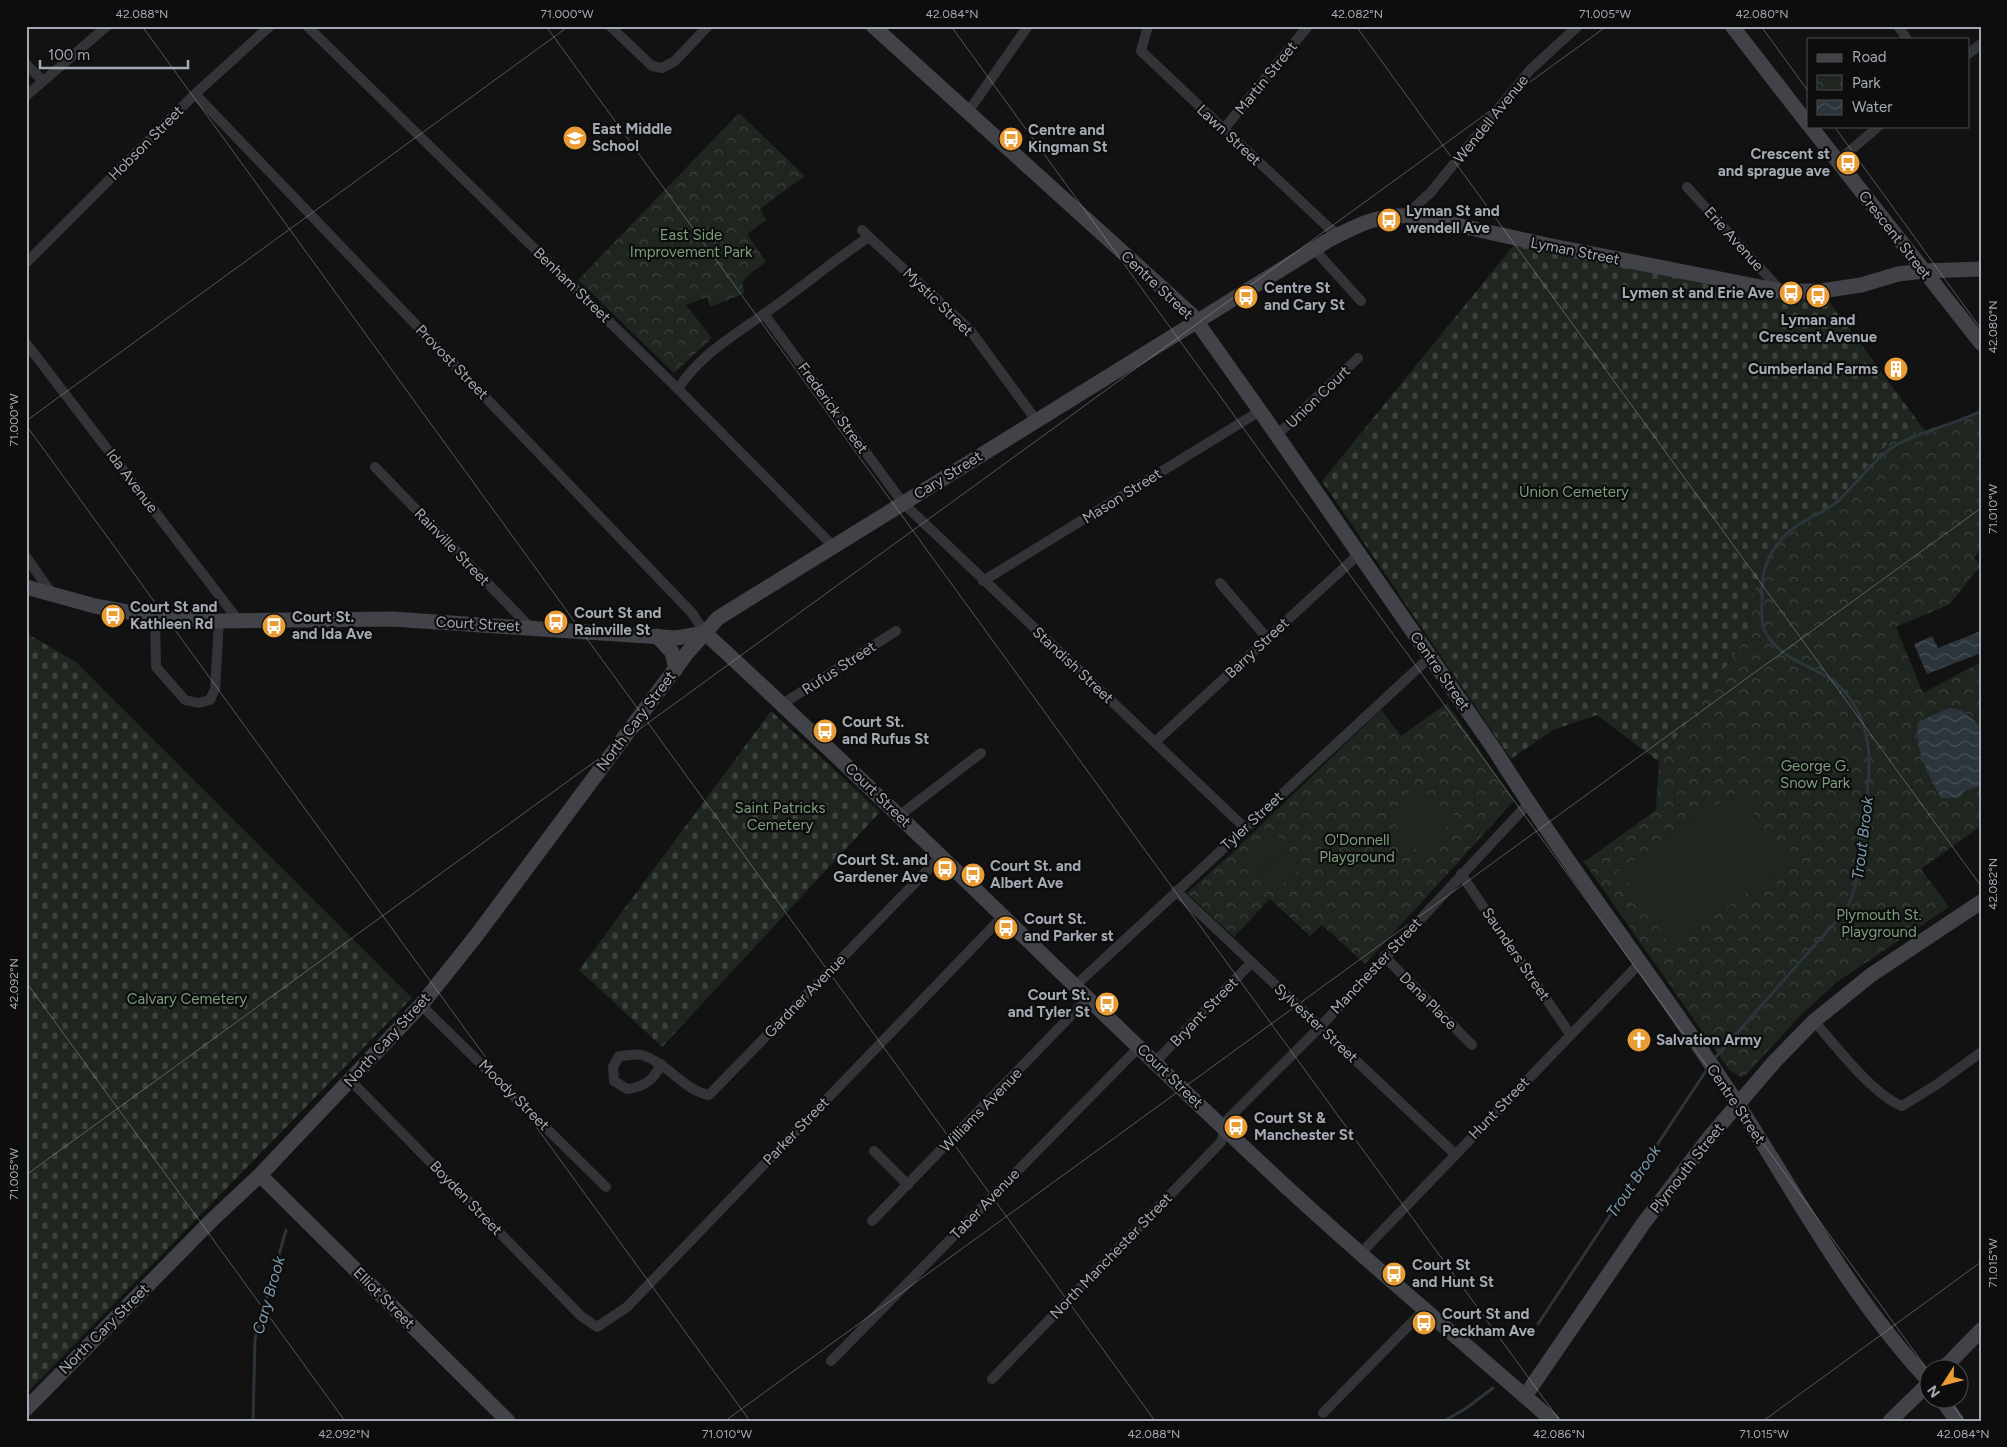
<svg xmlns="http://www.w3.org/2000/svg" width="2007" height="1447" font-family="Figtree,sans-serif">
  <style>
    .cemetery { fill: url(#cemetery-stones) }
    .park { fill: url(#park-crowns) }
    .pitch { fill: #1e261f }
    .water { fill: url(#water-waves) }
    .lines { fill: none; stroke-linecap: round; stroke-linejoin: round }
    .stream { stroke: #2c353b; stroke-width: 3 }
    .street { stroke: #333438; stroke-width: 10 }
    .secondary { stroke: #414348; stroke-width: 15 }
    .ticks { fill: none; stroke: #a4aab3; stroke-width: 1; stroke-opacity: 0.45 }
    .labels { text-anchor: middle; stroke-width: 4.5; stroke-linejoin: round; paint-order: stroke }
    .street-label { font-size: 15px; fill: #a4aab3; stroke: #0d0d0e }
    .poi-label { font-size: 15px; font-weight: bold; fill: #a4aab3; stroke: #0d0d0e; text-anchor: start }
    .park-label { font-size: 15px; fill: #7c9e7b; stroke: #0d0d0e }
    .water-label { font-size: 16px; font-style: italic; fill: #7c9bad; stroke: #0d0d0e }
    .neatline { fill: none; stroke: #a4aab3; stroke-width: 2 }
    .ticks-label { font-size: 12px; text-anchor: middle; fill: #a4aab3 }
  </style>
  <defs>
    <pattern id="cemetery-stones" width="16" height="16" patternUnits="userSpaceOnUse" patternTransform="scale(1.25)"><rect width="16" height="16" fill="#1e261f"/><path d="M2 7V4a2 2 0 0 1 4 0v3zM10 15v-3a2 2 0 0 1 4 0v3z" fill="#3c433d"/></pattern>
    <pattern id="park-crowns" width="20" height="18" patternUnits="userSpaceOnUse" patternTransform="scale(1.25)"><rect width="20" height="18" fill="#1e261f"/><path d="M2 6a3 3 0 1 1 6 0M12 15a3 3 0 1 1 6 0" fill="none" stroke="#3c433d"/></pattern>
    <pattern id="water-waves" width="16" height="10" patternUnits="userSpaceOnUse" patternTransform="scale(1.25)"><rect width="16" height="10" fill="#2c353b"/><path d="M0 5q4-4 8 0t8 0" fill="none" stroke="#485055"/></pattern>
  </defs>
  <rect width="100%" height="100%" fill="#121213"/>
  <g class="cemetery">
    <path d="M1514,245L1716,286L1829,301L1925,431L1889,442L1830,508L1786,534L1762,563L1749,613L1751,631L1659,762L1597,715L1553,730L1511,759L1322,481Z"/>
    <path d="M26,633L76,662L412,998L26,1394Z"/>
    <path d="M771,711L880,812L662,1047L579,970Z"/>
  </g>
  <g class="park">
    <path d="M739,113L805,176L760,209L766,220L747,234L766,262L752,272L742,283L745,293L710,307L707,297L686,305L712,338L674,373L578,280Z"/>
    <path d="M1981,413V549L1974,558L1981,565L1950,604L1896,627L1923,693L1981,662V826L1921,869L1949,907L1837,982L1800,1016L1745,1076L1741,1077L1729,1070L1584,862L1656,810L1659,762L1751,631L1749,613L1762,563L1786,534L1830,508L1889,442Z"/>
    <path d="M1447,703L1514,801L1365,964L1322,925L1310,936L1270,899L1234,937L1187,893L1232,853L1381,710L1401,736Z"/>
  </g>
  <g class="pitch">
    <path d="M1413,788L1454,816L1427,854L1401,843L1394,811Z"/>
    <path d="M1738,791L1790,863L1671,945L1619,870Z"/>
    <path d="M1271,829L1286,845L1258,871L1243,855Z"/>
    <path d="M1287,850L1302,866L1274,892L1259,876Z"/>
    <path d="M1895,906L1908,925L1873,949L1861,930Z"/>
  </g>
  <g class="water">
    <path d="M1981,631V653L1927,674L1914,644L1932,636L1938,648Z"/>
    <path d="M1949,708L1963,711L1981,727V786L1964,791L1959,798H1941C1928,774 1914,750 1918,722Z"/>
  </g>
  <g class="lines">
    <g class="stream">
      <path d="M1714,1059L1846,910C1859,885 1859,862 1862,834C1868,783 1881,732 1843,690C1822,667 1784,663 1767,635C1760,626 1762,609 1762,598C1760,564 1774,539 1804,521C1815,515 1827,510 1837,502C1854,486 1880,452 1900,443C1925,430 1955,424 1981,411"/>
      <path d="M1538,1324L1708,1068"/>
      <path d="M253,1421L255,1339L286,1230"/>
      <path d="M1444,1421L1465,1409L1493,1388"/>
    </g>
    <g class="street">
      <path d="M307,26L678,389L833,546"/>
      <path d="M610,26L652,66L662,68L675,61L708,26"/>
      <path d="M1148,26L1141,51L1329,228L1339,234"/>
      <path d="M1898,26L1907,39"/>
      <path d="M1968,54L1981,44"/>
      <path d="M26,64L42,80"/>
      <path d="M195,94L692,613L705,633"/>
      <path d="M26,96L107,26"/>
      <path d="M968,112L1028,26"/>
      <path d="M1223,130L1308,26"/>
      <path d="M1838,161L1879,126"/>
      <path d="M1687,187L1781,291"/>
      <path d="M1406,215L1431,192L1530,70L1578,26"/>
      <path d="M869,237L970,330L1036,420"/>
      <path d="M1314,249L1361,301"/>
      <path d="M26,263L195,94L270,26"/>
      <path d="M764,314L903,503L1244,827"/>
      <path d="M26,343L238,620"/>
      <path d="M678,389C697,358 732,336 761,316C798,291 832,261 869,237L862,230"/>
      <path d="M1277,435L1358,358"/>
      <path d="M375,467L530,627"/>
      <path d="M26,557L53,595"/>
      <path d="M983,581L1260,411"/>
      <path d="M1220,583L1267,638"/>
      <path d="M155,617L156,667L185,700L198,703L210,700L215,689L219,621"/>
      <path d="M781,705L896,631"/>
      <path d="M1155,742L1359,554"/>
      <path d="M900,815L981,753"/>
      <path d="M1461,874L1570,1034"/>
      <path d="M1176,891L1455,1154"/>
      <path d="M1384,956L1472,1045"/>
      <path d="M1075,986L1430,657"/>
      <path d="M421,1005L606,1187"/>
      <path d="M1814,1021C1836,1046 1872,1094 1902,1106L1936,1085L1980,1053"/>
      <path d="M1155,1062L1252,962"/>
      <path d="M661,1064C654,1080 644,1087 627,1089L614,1081L613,1067L619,1056C626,1056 636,1053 642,1055C668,1063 683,1090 709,1095L941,856"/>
      <path d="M351,1081L581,1316L597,1327L627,1307L1003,916"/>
      <path d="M874,1151L908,1185"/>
      <path d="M872,1221L1088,998"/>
      <path d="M1360,1254L1639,964"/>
      <path d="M831,1361L1139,1047"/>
      <path d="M992,1379L1221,1142L1228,1119L1320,1027L1528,804"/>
      <path d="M1323,1413L1424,1310"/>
    </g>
    <g class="secondary">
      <path d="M873,26L1192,315L1260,411L1494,749C1571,871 1660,985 1739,1106C1799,1199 1852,1300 1930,1382"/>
      <path d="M1732,26L1808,124"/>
      <path d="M1810,126L1981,343"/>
      <path d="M26,587L95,606L155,617L219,621L392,619L676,638L705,633"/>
      <path d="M705,633C895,807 1076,991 1265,1167C1358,1255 1457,1336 1553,1421"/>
      <path d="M657,636L672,652L676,669"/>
      <path d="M260,1175L508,1421"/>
      <path d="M1942,1370L1981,1330"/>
      <path d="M1525,1396L1643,1224L1708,1139L1775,1061L1814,1021L1871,975L1981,902"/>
      <path d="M1942,1400L1957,1421"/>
      <path d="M26,1409L212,1220L260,1175L421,1005L476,936L687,653L718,618L1327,241C1359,224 1378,214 1416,216L1547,245L1781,291H1821L1861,285L1898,274L1924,271L1981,269"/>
      <path d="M1890,1421L1930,1382"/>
    </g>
  </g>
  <path class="ticks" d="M142,26L1155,1421M546,26L1560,1421M951,26L1930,1373M1356,26L1981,886M1761,26L1808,91M1834,126L1981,329M26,421L569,26M26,425L750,1421M26,982L345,1421M26,1175L1607,26M1949,1400L1964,1421M725,1421L1981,508M1763,1421L1981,1262"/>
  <defs>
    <symbol id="school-disc" viewBox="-11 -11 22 22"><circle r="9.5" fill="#e99c34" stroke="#0d0d0e"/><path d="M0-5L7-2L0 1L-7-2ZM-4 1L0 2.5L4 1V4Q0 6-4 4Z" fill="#fff"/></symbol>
    <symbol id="bus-disc" viewBox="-11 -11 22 22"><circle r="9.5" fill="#e99c34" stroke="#0d0d0e"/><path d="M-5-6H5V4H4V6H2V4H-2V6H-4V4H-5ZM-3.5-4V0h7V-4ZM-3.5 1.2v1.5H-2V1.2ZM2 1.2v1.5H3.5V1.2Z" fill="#fff"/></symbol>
    <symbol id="building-disc" viewBox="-11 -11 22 22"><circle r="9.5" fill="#e99c34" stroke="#0d0d0e"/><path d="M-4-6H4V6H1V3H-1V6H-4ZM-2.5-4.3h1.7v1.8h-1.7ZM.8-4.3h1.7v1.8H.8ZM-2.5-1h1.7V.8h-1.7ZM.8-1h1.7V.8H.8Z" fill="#fff"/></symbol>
    <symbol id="church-disc" viewBox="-11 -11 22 22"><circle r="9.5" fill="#e99c34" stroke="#0d0d0e"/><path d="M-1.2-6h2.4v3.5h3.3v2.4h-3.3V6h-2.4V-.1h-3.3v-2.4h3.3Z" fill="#fff"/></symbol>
  </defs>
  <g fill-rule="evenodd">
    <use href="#school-disc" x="561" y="124" width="28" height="28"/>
    <use href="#bus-disc" x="997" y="125" width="28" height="28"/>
    <use href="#bus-disc" x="1834" y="149" width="28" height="28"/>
    <use href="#bus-disc" x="1375" y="206" width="28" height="28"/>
    <use href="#bus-disc" x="1777" y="279" width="28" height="28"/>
    <use href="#bus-disc" x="1804" y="282" width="28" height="28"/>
    <use href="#bus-disc" x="1232" y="283" width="28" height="28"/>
    <use href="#building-disc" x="1882" y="355" width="28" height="28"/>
    <use href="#bus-disc" x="99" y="602" width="28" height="28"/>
    <use href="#bus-disc" x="542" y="608" width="28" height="28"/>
    <use href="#bus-disc" x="260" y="612" width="28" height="28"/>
    <use href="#bus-disc" x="811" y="717" width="28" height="28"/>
    <use href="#bus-disc" x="931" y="855" width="28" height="28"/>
    <use href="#bus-disc" x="959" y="861" width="28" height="28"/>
    <use href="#bus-disc" x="992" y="914" width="28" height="28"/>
    <use href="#bus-disc" x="1093" y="990" width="28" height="28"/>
    <use href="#church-disc" x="1625" y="1026" width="28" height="28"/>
    <use href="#bus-disc" x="1222" y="1113" width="28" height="28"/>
    <use href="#bus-disc" x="1380" y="1260" width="28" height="28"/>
    <use href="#bus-disc" x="1410" y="1309" width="28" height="28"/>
  </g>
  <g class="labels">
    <g class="street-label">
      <text transform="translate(1266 78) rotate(-51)" y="5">Martin Street</text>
      <text transform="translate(1491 119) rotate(-51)" y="5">Wendell Avenue</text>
      <text transform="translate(1229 135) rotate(43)" y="5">Lawn Street</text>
      <text transform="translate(146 143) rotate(-45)" y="5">Hobson Street</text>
      <text transform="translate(1895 235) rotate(52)" y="5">Crescent Street</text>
      <text transform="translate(1734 239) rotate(48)" y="5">Erie Avenue</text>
      <text transform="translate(1575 251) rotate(11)" y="5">Lyman Street</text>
      <text transform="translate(572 285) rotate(44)" y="5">Benham Street</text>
      <text transform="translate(1157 285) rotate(43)" y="5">Centre Street</text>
      <text transform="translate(938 302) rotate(44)" y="5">Mystic Street</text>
      <text transform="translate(452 362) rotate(46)" y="5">Provost Street</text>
      <text transform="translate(1318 397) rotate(-44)" y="5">Union Court</text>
      <text transform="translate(833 408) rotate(54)" y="5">Frederick Street</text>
      <text transform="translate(948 475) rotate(-32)" y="5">Cary Street</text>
      <text transform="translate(132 481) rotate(53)" y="5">Ida Avenue</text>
      <text transform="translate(1122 496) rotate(-32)" y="5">Mason Street</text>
      <text transform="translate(452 547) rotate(46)" y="5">Rainville Street</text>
      <text transform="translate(478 624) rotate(3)" y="5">Court Street</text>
      <text transform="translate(1257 648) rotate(-43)" y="5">Barry Street</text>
      <text transform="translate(1073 665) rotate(43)" y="5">Standish Street</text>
      <text transform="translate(839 668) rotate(-33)" y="5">Rufus Street</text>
      <text transform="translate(1440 671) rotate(55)" y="5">Centre Street</text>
      <text transform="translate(636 721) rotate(-53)" y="5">North Cary Street</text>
      <text transform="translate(878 795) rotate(44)" y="5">Court Street</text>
      <text transform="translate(1252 821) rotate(-43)" y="5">Tyler Street</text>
      <text transform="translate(1516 954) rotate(56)" y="5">Saunders Street</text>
      <text transform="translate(1376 966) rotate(-47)" y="5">Manchester Street</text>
      <text transform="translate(805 996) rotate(-46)" y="5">Gardner Avenue</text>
      <text transform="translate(1428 1001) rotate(45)" y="5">Dana Place</text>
      <text transform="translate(1204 1012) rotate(-46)" y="5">Bryant Street</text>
      <text transform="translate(1316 1023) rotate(43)" y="5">Sylvester Street</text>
      <text transform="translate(387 1040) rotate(-48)" y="5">North Cary Street</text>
      <text transform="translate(1170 1076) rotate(44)" y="5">Court Street</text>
      <text transform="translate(514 1095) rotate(45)" y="5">Moody Street</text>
      <text transform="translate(1736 1104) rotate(56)" y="5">Centre Street</text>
      <text transform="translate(1499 1108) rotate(-46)" y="5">Hunt Street</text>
      <text transform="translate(981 1110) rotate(-46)" y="5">Williams Avenue</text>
      <text transform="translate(796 1131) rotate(-46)" y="5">Parker Street</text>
      <text transform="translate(1687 1168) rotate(-52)" y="5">Plymouth Street</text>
      <text transform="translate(466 1198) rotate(46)" y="5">Boyden Street</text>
      <text transform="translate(985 1204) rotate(-46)" y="5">Taber Avenue</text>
      <text transform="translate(1111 1256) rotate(-46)" y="5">North Manchester Street</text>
      <text transform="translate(384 1298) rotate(45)" y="5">Elliot Street</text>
      <text transform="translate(104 1329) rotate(-45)" y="5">North Cary Street</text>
    </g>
    <g class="poi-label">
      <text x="592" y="134">East Middle<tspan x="592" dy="17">School</tspan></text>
      <text x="1028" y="135">Centre and<tspan x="1028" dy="17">Kingman St</tspan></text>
      <text x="1830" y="159" text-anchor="end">Crescent st<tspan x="1830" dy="17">and sprague ave</tspan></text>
      <text x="1406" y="216">Lyman St and<tspan x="1406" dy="17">wendell Ave</tspan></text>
      <text x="1264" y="293">Centre St<tspan x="1264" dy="17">and Cary St</tspan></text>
      <text x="1774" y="298" text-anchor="end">Lymen st and Erie Ave</text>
      <text x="1818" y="325" text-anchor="middle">Lyman and<tspan x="1818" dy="17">Crescent Avenue</tspan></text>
      <text x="1878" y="374" text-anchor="end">Cumberland Farms</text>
      <text x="130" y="612">Court St and<tspan x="130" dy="17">Kathleen Rd</tspan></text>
      <text x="574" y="618">Court St and<tspan x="574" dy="17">Rainville St</tspan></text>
      <text x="292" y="622">Court St.<tspan x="292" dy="17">and Ida Ave</tspan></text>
      <text x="842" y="727">Court St.<tspan x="842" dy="17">and Rufus St</tspan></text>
      <text x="928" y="865" text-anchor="end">Court St. and<tspan x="928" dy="17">Gardener Ave</tspan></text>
      <text x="990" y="871">Court St. and<tspan x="990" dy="17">Albert Ave</tspan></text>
      <text x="1024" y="924">Court St.<tspan x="1024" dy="17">and Parker st</tspan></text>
      <text x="1090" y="1000" text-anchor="end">Court St.<tspan x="1090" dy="17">and Tyler St</tspan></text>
      <text x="1656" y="1045">Salvation Army</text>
      <text x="1254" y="1123">Court St &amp;<tspan x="1254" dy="17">Manchester St</tspan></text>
      <text x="1412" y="1270">Court St<tspan x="1412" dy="17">and Hunt St</tspan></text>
      <text x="1442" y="1319">Court St and<tspan x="1442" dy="17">Peckham Ave</tspan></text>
    </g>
    <g class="park-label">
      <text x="691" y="240">East Side<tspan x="691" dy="17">Improvement Park</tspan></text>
      <text x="1574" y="497">Union Cemetery</text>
      <text x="1815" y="771">George G.<tspan x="1815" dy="17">Snow Park</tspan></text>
      <text x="780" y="813">Saint Patricks<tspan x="780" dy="17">Cemetery</tspan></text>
      <text x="1357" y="845">O'Donnell<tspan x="1357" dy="17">Playground</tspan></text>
      <text x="1879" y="920">Plymouth St.<tspan x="1879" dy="17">Playground</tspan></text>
      <text x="187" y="1004">Calvary Cemetery</text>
    </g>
    <g class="water-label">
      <text transform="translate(1862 838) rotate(-83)" y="6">Trout Brook</text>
      <text transform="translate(1633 1181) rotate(-56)" y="6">Trout Brook</text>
      <text transform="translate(268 1295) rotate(-74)" y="6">Cary Brook</text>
    </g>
  </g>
  <rect width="2007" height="1447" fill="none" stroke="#0d0d0e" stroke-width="55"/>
  <rect x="1807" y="38" width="162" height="90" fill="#0d0d0e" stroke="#494c50"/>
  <rect x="1817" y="54" width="25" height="8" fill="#414348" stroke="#494c50"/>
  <text x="1852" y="62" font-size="15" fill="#a4aab3">Road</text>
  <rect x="1817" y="75" width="25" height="15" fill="url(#park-crowns)" stroke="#494c50"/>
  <text x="1852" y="88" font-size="15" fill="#a4aab3">Park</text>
  <rect x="1817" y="100" width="25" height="15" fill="url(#water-waves)" stroke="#494c50"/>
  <text x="1852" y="112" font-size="15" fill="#a4aab3">Water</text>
  <g transform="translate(1944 1384) rotate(234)"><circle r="24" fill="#0d0d0e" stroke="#494c50"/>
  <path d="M0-4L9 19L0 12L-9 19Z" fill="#e99c34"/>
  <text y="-8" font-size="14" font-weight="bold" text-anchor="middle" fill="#a4aab3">N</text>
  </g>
  <path d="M40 60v8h148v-8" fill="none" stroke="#a4aab3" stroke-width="2.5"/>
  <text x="48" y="60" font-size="15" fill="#a4aab3" stroke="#0d0d0e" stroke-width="4" paint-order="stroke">100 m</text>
  <rect x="28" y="28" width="1952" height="1392" class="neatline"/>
  <g class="ticks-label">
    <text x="142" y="18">42.088°N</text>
    <text x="567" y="18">71.000°W</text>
    <text x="952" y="18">42.084°N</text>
    <text x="1357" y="18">42.082°N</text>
    <text x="1605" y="18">71.005°W</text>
    <text x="1762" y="18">42.080°N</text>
    <text transform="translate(1993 327) rotate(-90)" y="4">42.080°N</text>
    <text transform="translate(14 420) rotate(-90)" y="4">71.000°W</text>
    <text transform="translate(1993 509) rotate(-90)" y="4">71.010°W</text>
    <text transform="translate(1993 884) rotate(-90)" y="4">42.082°N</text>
    <text transform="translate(14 984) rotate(-90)" y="4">42.092°N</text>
    <text transform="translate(14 1174) rotate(-90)" y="4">71.005°W</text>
    <text transform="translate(1993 1263) rotate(-90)" y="4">71.015°W</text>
    <text x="344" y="1438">42.092°N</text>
    <text x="727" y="1438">71.010°W</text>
    <text x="1154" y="1438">42.088°N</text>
    <text x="1559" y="1438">42.086°N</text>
    <text x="1764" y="1438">71.015°W</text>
    <text x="1963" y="1438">42.084°N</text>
  </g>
</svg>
